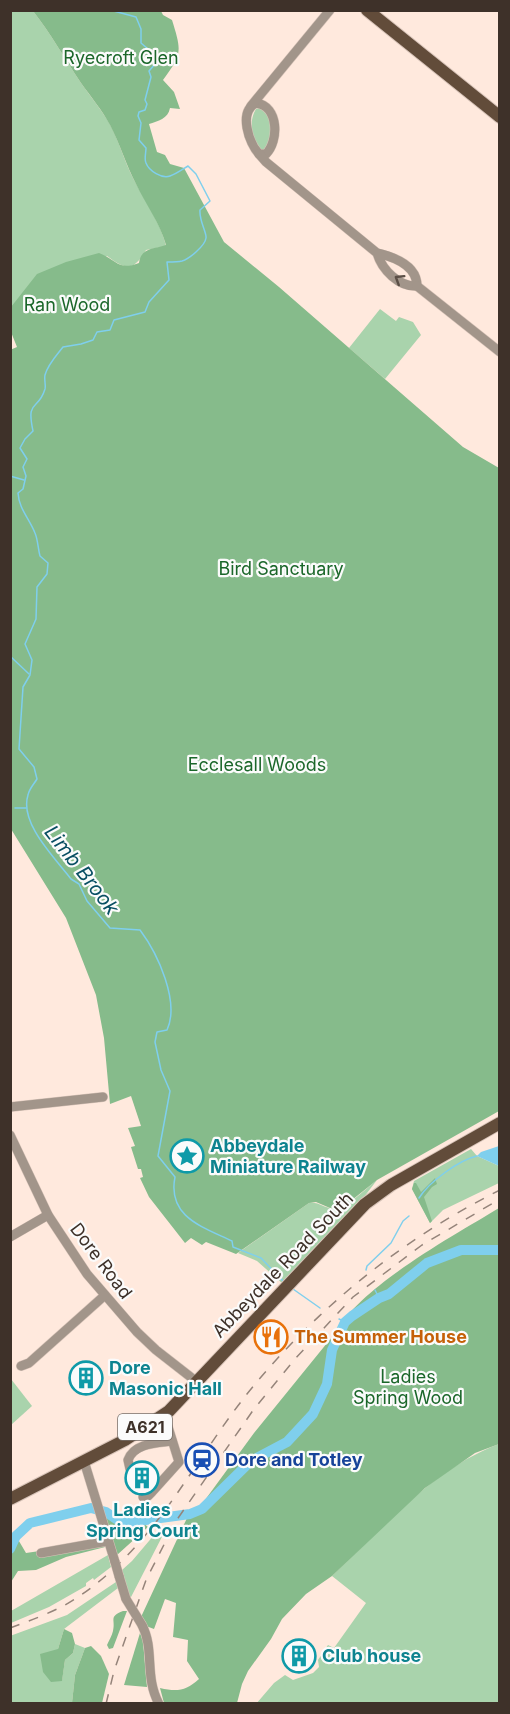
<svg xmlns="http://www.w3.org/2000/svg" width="510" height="1714" font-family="Inter,sans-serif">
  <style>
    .green { fill: #a9d3ac }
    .forest { fill: #86bb8b }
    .water { fill: #7fcfed }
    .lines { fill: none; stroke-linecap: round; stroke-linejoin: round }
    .stream { stroke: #7fcfed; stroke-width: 1.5 }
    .river { stroke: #7fcfed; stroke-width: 10 }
    .minor-casing { stroke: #d8c4b9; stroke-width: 10 }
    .major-casing { stroke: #d8c4b9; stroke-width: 14 }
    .minor { stroke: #a2958a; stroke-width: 9 }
    .major { stroke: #624c3a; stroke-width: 12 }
    .rail { stroke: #95847a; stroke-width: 1.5; stroke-dasharray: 10 10; stroke-linecap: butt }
    .minor-bridge-casing { stroke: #d8c4b9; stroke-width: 10; stroke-linecap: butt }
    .minor-bridge { stroke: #a2958a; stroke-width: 9 }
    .oneway { stroke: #5c4f46 }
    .labels { text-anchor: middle; stroke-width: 4.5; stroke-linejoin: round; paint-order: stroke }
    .shield { fill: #fbfbfb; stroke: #776e68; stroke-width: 1.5 }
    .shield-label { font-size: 16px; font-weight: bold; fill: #3e3129 }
    .park-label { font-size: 18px; fill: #1b672a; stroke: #fbfbfb }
    .culture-label { font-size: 18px; font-weight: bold; fill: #0d838f; stroke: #fbfbfb; text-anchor: start }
    .street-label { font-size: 18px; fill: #3e3129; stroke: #fbfbfb }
    .food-label { font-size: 18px; font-weight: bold; fill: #c56008; stroke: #fbfbfb; text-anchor: start }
    .transit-label { font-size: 18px; font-weight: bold; fill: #164399; stroke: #fbfbfb; text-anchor: start }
    .water-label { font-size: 20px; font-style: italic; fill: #094f63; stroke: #fbfbfb }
  </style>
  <rect width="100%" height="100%" fill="#ffe9dd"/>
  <g class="green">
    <path d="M11,11H33C51,34 65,59 81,83C90,96 100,108 108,121C119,140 124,161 134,180C145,201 161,224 166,246L146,250C133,272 126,270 107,256L11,307Z"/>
    <path d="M261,107C270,113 274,129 271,139C270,144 266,148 263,152C251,142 248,122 256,109Z"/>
    <path d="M380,309L396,321L399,317L413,322L421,335L385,379L349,348Z"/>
    <path d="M471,1149L477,1156L499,1166V1183L443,1210L430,1223L412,1189L414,1181Z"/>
    <path d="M377,1180L364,1197L321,1241L283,1284L257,1261L238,1253L309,1203C318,1201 324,1208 332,1208C349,1207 364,1190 377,1180Z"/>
    <path d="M11,1379L32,1406L11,1425H10Z"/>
    <path d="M499,1444V1703L256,1704L274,1683L285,1675L293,1680L313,1673L319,1667L318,1660L328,1645L334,1648L366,1603L332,1576C383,1528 432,1469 499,1444Z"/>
    <path d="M160,1528L165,1531L130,1599L122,1570L132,1561Z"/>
    <path d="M108,1555L111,1567L94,1580L93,1578L86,1583V1586L49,1607L11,1623V1611Z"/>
    <path d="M116,1582L118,1588L64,1629L58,1649L62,1680L65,1660L73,1653L75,1644L85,1648L75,1675L72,1703H11L10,1636L67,1615Z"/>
  </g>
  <g class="forest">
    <path d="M33,11H161L163,15L172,20C182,52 182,54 163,80L174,92L180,109L170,108C168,119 158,121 149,124L157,152L165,155L170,164L184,168L224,242L279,287L463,447L499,468V1111L377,1180L347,1204L330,1208L316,1202L309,1203L236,1254L206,1242L202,1245L191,1238L185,1243L149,1197L140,1178L143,1177L141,1169H138L131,1147L135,1146L128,1128L141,1126L131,1096L110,1104L104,1038L96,995L66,918L11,829L10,350L17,347L11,332V307L37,274L66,262L99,253C117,260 118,271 139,263C141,247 155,249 166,245C160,223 146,205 136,184C126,165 120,144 110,125C102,110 91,97 81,83C65,59 51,34 33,11Z"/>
    <path d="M435,1178L437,1184L432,1187L424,1197L432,1221L430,1223L412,1189L414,1183H416L421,1192Z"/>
    <path d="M499,1208V1444L475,1453L425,1488L332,1576L306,1594L282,1619L271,1639L248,1671L242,1684L237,1703H164L160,1688C177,1692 186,1691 199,1679L187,1661L188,1640L173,1637L176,1603L165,1599L154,1629L146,1626L141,1617L187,1518L205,1500L254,1433L336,1332C361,1286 453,1236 499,1208Z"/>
    <path d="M106,1512C117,1520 127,1523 141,1521L148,1527L117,1555L102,1514Z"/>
    <path d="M16,1536L26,1553L108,1541L109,1546L66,1557L36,1570L18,1571L11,1582V1549Z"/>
    <path d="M123,1611H127L113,1648L109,1649L107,1645C109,1640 112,1636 113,1631C116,1619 108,1617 123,1611Z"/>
    <path d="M64,1629L72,1633L75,1644L73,1653L65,1660L62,1681L51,1682L43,1672L40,1654L58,1649Z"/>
    <path d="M140,1633L143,1641L147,1687L124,1685Z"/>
    <path d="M91,1646L101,1656L109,1674L102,1703H72L75,1675L85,1648Z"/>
  </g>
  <path class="water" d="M499,1146V1166L477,1156L481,1152Z"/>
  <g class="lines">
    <g class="stream">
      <path d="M110,10L136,17L141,29V43L148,49L156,63L149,71L151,77L145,100L147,104L145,110L139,112L138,116L141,123L139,140L146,148C146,153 144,159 146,163C149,171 162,179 170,176C176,174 183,169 188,166L196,174L210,201L200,210C199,221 207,233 206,238C205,246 189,259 182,261C178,262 171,262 167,262L169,280L149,302L145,312L114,320L110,330L97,332L93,340L81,344L63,347C56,356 48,364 45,375C44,380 46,385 45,389C38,412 26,398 33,431L25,439L20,448L27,459L23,467L26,476L23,489L18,493C19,509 29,518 35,533C38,540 38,549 40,556L48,563L47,574L37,587L36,619L25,644L32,660L30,675L23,687L19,749L34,767L37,779C34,784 29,789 28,795C19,823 55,858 71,879L79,884L87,901L110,928L140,930C158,954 180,1002 167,1030L157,1032L155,1042L161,1070L170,1091L158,1156L175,1177C167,1217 203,1227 232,1241L233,1247L261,1258L284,1282"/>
      <path d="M10,476L24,480"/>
      <path d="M10,656L29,674"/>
      <path d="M15,808H26"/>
      <path d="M419,1198C429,1182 459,1160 477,1156"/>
      <path d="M366,1270L367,1266L391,1243L403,1221L409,1216"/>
      <path d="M293,1289L320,1308"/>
      <path d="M375,1290L379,1298"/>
      <path d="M339,1319L345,1322"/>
    </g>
    <path class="river" d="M10,1549L16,1536L30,1523L91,1508L106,1512L116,1519L131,1522L190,1514L202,1509L251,1461L287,1442L313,1414L327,1384L332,1350L345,1322L352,1316L379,1298L389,1294L427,1263L461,1250H500"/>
    <defs>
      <g id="minor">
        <path d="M256,103C279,106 279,141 266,154H259C249,143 238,112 256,103Z"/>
        <path d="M251,106L330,10"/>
        <path d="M259,154L266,162L377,253C394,257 417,266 417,286C399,287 382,270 377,253"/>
        <path d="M417,286L500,352"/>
        <path d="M10,1107L103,1097"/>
        <path d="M10,1135L48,1215L87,1274L137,1332L156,1350L197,1382"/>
        <path d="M10,1237L48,1215"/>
        <path d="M21,1366L29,1363L104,1296"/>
        <path d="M84,1461L115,1562"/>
        <path d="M130,1469L128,1460C134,1443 157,1443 172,1441"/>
        <path d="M143,1497L148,1496L152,1492L179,1462L164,1414"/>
        <path d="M41,1553L108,1541"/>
        <path d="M119,1576L126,1599"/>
        <path d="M142,1625C155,1650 144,1676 159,1704"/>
      </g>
      <g id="major">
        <path d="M367,10L500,117"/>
        <path d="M10,1499L125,1440L169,1411L365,1204L391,1185L500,1123"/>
      </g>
    </defs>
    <use href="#minor" class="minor-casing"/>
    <use href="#major" class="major-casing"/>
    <use href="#minor" class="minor"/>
    <use href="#major" class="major"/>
    <g class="rail">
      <path d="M10,1628C29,1621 48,1614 65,1605C155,1553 192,1459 256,1383C323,1303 406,1237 500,1190"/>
      <path d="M106,1704L114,1671L146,1580L176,1521L254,1409L295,1359L353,1297L422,1245L500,1199"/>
    </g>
    <defs>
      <g id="minor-bridge">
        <path d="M115,1562L119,1576"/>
        <path d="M126,1599L142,1625"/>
      </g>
    </defs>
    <use href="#minor-bridge" class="minor-bridge-casing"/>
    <use href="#minor-bridge" class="minor-bridge"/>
  </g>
  <defs><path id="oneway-chevron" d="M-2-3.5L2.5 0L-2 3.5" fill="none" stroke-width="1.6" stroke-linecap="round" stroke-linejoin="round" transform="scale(1.5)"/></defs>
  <use class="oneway" href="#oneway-chevron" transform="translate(399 279) rotate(-148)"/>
  <defs>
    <symbol id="sight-ring" viewBox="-11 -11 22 22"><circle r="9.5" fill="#fbfbfb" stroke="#0f9aa8" stroke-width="1.5"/><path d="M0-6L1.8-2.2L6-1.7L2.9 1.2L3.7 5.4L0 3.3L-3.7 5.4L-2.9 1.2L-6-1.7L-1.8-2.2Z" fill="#0f9aa8"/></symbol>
    <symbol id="restaurant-ring" viewBox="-11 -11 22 22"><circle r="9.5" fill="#fbfbfb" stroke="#e8710a" stroke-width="1.5"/><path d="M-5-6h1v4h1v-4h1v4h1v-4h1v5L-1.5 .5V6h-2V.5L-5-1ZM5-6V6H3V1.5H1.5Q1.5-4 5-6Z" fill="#e8710a"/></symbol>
    <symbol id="building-ring" viewBox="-11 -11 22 22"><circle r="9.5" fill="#fbfbfb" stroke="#0f9aa8" stroke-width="1.5"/><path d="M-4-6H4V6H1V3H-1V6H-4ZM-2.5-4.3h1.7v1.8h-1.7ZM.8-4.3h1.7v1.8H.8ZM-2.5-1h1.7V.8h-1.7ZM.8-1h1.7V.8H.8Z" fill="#0f9aa8"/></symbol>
    <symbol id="station-ring" viewBox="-11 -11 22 22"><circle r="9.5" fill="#fbfbfb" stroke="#1a4fb4" stroke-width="1.5"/><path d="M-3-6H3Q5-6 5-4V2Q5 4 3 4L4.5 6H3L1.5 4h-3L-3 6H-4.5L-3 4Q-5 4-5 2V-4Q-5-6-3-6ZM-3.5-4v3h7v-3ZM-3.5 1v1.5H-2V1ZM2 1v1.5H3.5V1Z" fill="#1a4fb4"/></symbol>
  </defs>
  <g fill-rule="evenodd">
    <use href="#sight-ring" x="168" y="1137" width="38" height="38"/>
    <use href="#restaurant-ring" x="252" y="1318" width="38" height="38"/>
    <use href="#building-ring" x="67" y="1359" width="38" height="38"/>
    <use href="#station-ring" x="183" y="1441" width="38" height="38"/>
    <use href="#building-ring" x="123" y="1459" width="38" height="38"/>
    <use href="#building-ring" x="280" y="1637" width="38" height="38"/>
  </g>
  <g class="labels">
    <rect class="shield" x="118" y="1414" width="54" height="26" rx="4.5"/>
    <g class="shield-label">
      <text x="145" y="1433">A621</text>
    </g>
    <g class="park-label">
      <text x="121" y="64">Ryecroft Glen</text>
      <text x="67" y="311">Ran Wood</text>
      <text x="281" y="575">Bird Sanctuary</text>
      <text x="257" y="771">Ecclesall Woods</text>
      <text x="408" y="1383">Ladies<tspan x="408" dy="21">Spring Wood</tspan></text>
    </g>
    <g class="culture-label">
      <text x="210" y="1152">Abbeydale<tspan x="210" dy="21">Miniature Railway</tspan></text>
      <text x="109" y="1374">Dore<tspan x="109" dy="21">Masonic Hall</tspan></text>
      <text x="142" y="1516" text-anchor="middle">Ladies<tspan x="142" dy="21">Spring Court</tspan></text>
      <text x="322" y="1662">Club house</text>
    </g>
    <g class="street-label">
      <text transform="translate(101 1261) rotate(53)" y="6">Dore Road</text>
      <text transform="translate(283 1265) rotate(-46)" y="6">Abbeydale Road South</text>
    </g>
    <g class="food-label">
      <text x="294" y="1343">The Summer House</text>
    </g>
    <g class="transit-label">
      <text x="225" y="1466">Dore and Totley</text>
    </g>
    <g class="water-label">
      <text transform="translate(82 870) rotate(52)" y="7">Limb Brook</text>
    </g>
  </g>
  <rect width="510" height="1714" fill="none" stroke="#3e3129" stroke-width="24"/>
</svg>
